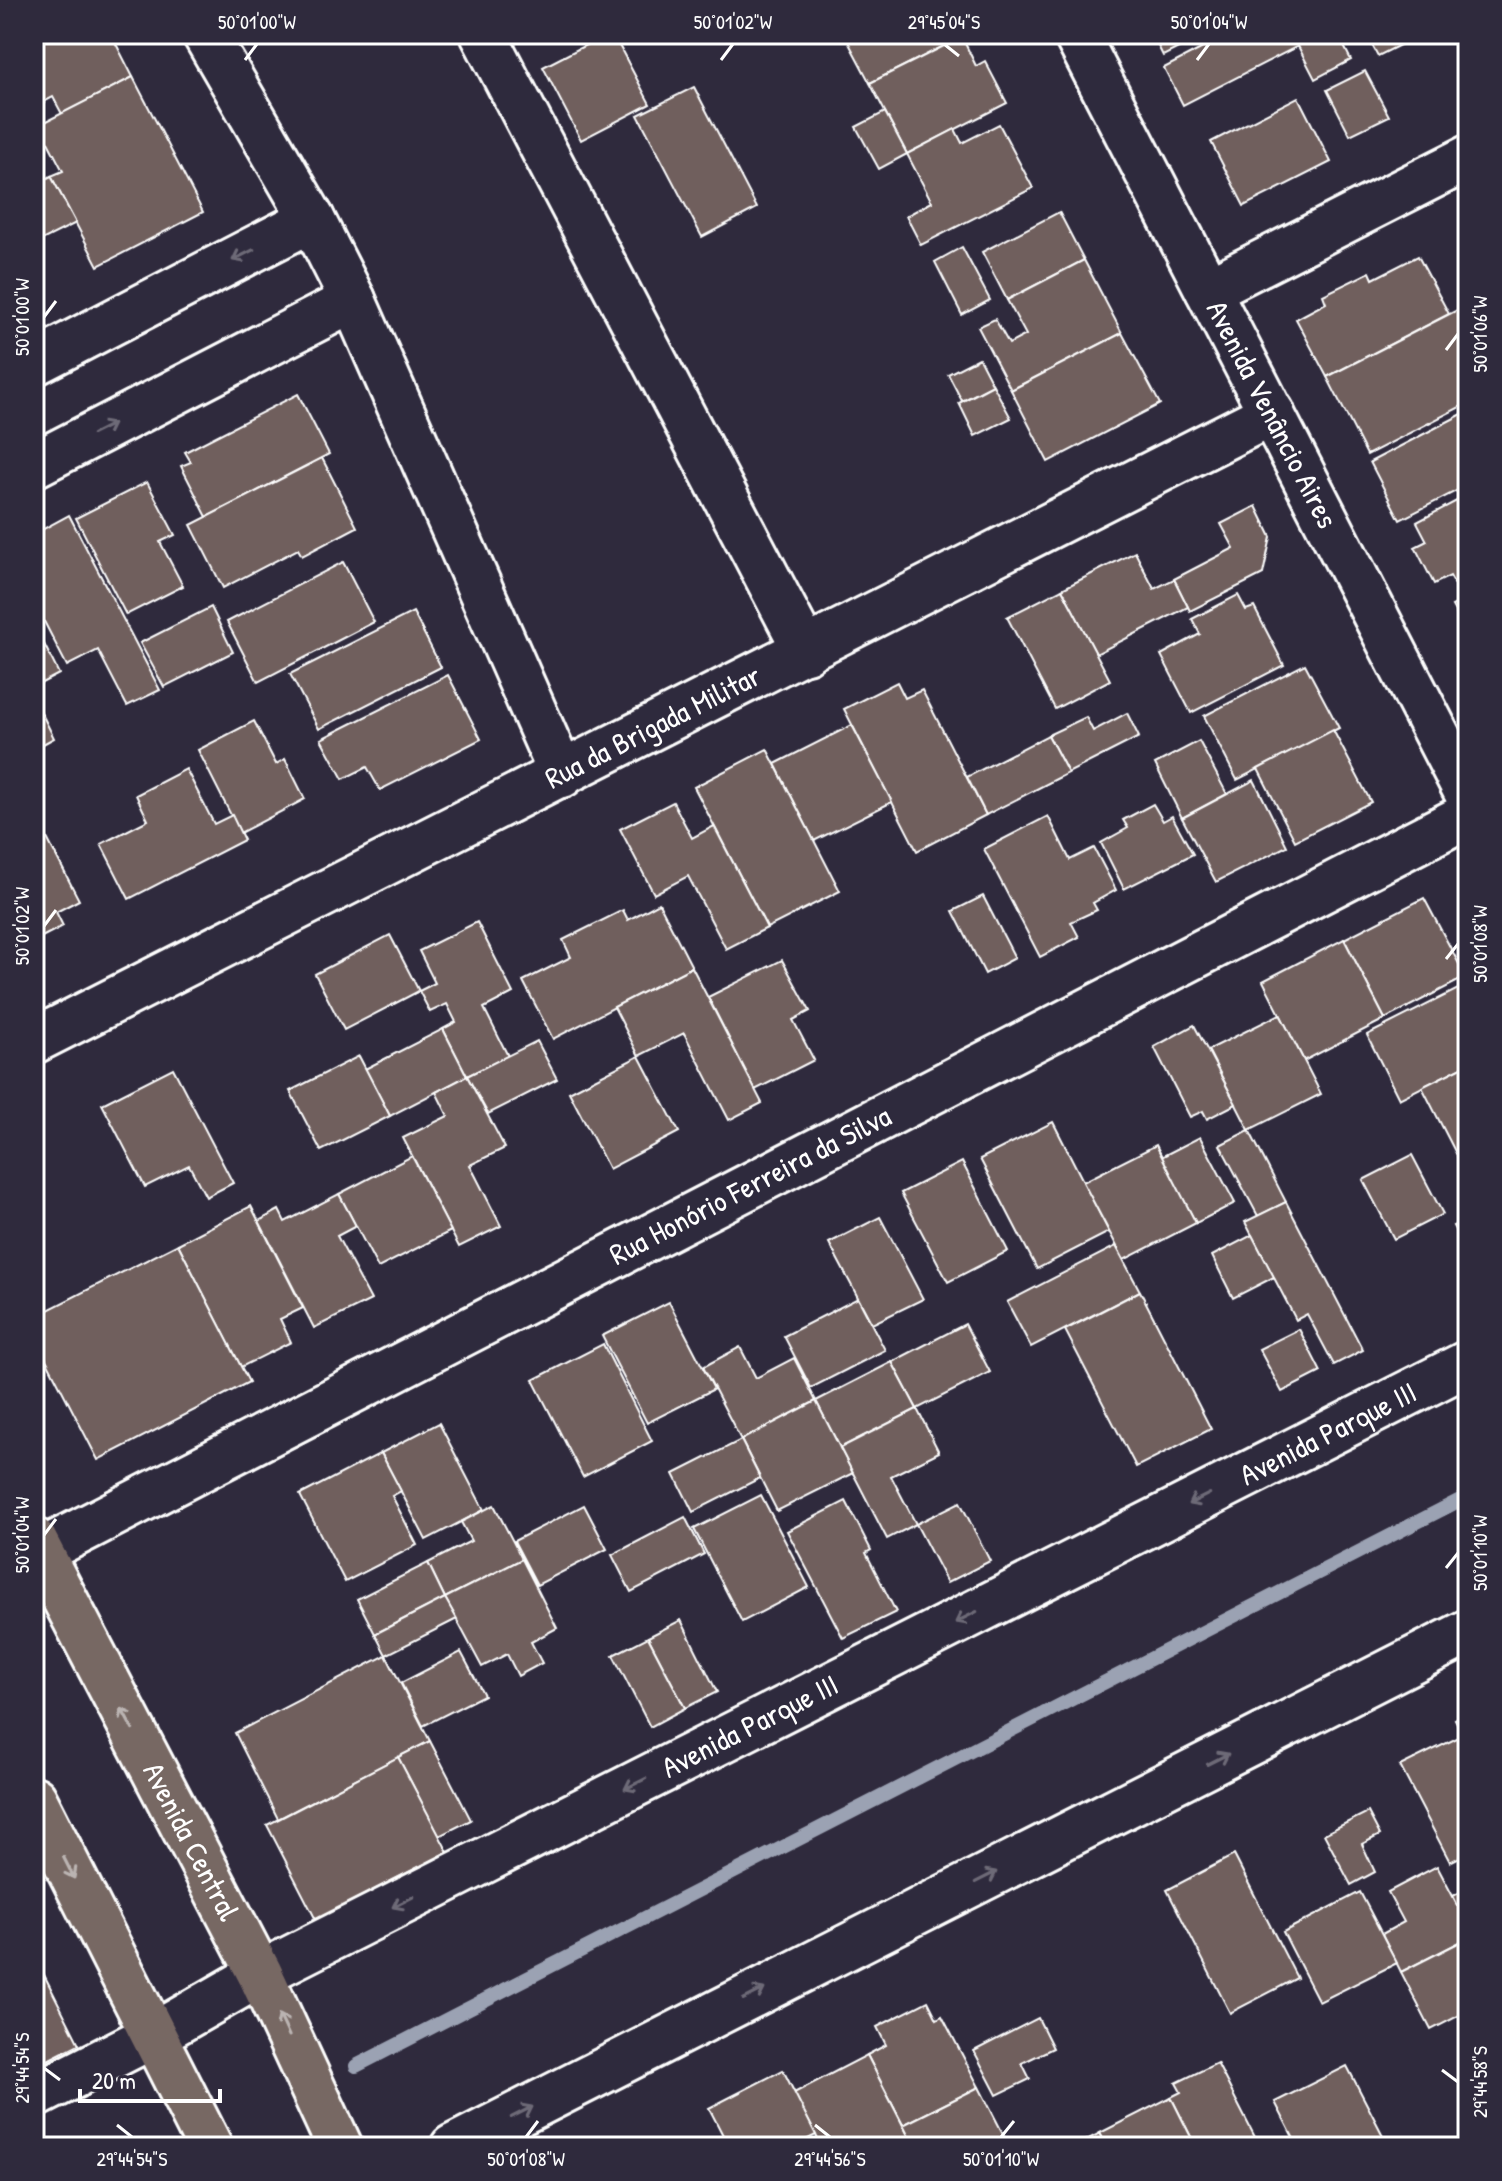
<svg xmlns="http://www.w3.org/2000/svg" width="1502" height="2181" font-family="'Patrick Hand',sans-serif">
  <style>
    .lines { fill: none; stroke-linecap: round; stroke-linejoin: round }
    .stream { stroke: #9ba2b3; stroke-width: 14 }
    .building { fill: #705e5d; stroke: #fff; stroke-width: 2 }
    .minor-casing { stroke: #fff; stroke-width: 50 }
    .major-casing { stroke: #fff; stroke-width: 50 }
    .minor { stroke: #2f2a3d; stroke-width: 44 }
    .major { stroke: #776864; stroke-width: 44 }
    .oneway { stroke: #6d6a77 }
    .oneway2 { stroke: #bbb4b2 }
    .ticks { fill: none; stroke: #fff; stroke-width: 3 }
    .labels { text-anchor: middle; stroke-width: 6; stroke-linejoin: round; paint-order: stroke }
    .street-label { font-size: 30px; fill: #fff; stroke: #2f2a3d }
    .neatline { fill: none; stroke: #fff; stroke-width: 3 }
    .ticks-label { font-size: 20px; text-anchor: middle; fill: #fff }
  </style>
  <rect width="100%" height="100%" fill="#2f2a3d"/>
  <filter id="ink" filterUnits="userSpaceOnUse"><feTurbulence type="fractalNoise" baseFrequency=".0125" numOctaves="2"/><feDisplacementMap in="SourceGraphic" scale="16" xChannelSelector="R" yChannelSelector="G"/><feConvolveMatrix kernelMatrix="1 2 1 2 8 2 1 2 1" color-interpolation-filters="sRGB"/></filter>
  <g filter="url(#ink)">
    <g class="lines">
      <path class="stream" d="M356,2066L1468,1496"/>
    </g>
    <g class="building">
      <path d="M34,34H111L133,77L62,114L53,97L34,107Z"/>
      <path d="M607,34H613L650,104L581,140L543,67Z"/>
      <path d="M844,34H960L962,37L870,83Z"/>
      <path d="M1152,34H1206L1163,56Z"/>
      <path d="M1230,34H1338L1351,60L1315,79L1298,46L1183,105L1164,68Z"/>
      <path d="M1366,34H1422L1378,56Z"/>
      <path d="M962,37L976,66L985,61L1007,103L907,154L870,83Z"/>
      <path d="M1365,71L1389,116L1350,135L1327,90Z"/>
      <path d="M133,77L203,212L98,266L51,176L63,171L39,125Z"/>
      <path d="M694,87L757,208L702,237L638,115Z"/>
      <path d="M1298,97L1331,162L1244,206L1211,142Z"/>
      <path d="M885,112L907,154L879,169L856,127Z"/>
      <path d="M999,124L1033,188L921,245L906,216L932,202L907,154L955,129L962,143Z"/>
      <path d="M34,164L43,181L51,176L76,223L34,244Z"/>
      <path d="M1059,212L1084,260L1007,300L982,252Z"/>
      <path d="M962,247L990,300L962,315L935,262Z"/>
      <path d="M1418,256L1449,314L1327,377L1296,319L1326,303L1323,295L1370,272L1373,279Z"/>
      <path d="M1084,260L1122,333L1011,390L978,327L995,319L1009,344L1026,335L1007,300Z"/>
      <path d="M1463,307L1468,316V403L1367,455L1327,377Z"/>
      <path d="M1122,333L1160,404L1048,462L1011,390Z"/>
      <path d="M979,358L993,385L962,401L948,374Z"/>
      <path d="M993,385L1011,418L975,436L959,403Z"/>
      <path d="M298,394L329,454L207,517L181,466L191,462L185,452Z"/>
      <path d="M1468,411V485L1400,520L1370,462Z"/>
      <path d="M322,458L357,527L302,556L298,549L223,588L191,525Z"/>
      <path d="M147,482L175,535L160,542L183,586L126,615L76,518Z"/>
      <path d="M1468,495V595L1462,598L1450,576L1434,584L1415,547L1427,541L1417,522Z"/>
      <path d="M1256,506L1271,537L1263,574L1190,611L1174,579L1234,548L1221,524Z"/>
      <path d="M69,515L160,690L127,706L98,650L67,666L34,602V534Z"/>
      <path d="M1135,552L1154,589L1174,579L1188,607L1096,654L1062,589Z"/>
      <path d="M343,562L374,622L258,682L227,622Z"/>
      <path d="M1062,589L1110,680L1055,709L1007,617Z"/>
      <path d="M1238,595L1246,610L1254,607L1284,665L1191,713L1161,655L1200,634L1192,619Z"/>
      <path d="M1468,598V635L1452,606Z"/>
      <path d="M211,607L233,652L164,687L140,643Z"/>
      <path d="M413,612L441,667L319,729L290,674Z"/>
      <path d="M34,624L59,674L34,687Z"/>
      <path d="M1305,664L1339,728L1237,780L1204,716Z"/>
      <path d="M448,675L481,739L380,790L367,767L343,779L321,739Z"/>
      <path d="M897,682L905,698L922,690L986,815L917,851L844,709Z"/>
      <path d="M39,708L54,738L34,749V711Z"/>
      <path d="M1127,713L1139,737L1068,773L1048,735L1086,717L1093,731Z"/>
      <path d="M254,721L276,764L285,759L305,799L240,833L198,750Z"/>
      <path d="M852,725L892,802L814,841L775,764Z"/>
      <path d="M1333,730L1371,802L1295,841L1258,769Z"/>
      <path d="M1048,735L1068,773L986,815L967,777Z"/>
      <path d="M1199,741L1227,794L1182,818L1155,764Z"/>
      <path d="M767,749L840,891L767,928L694,787Z"/>
      <path d="M186,769L214,824L232,815L244,840L129,899L101,844L148,820L136,795Z"/>
      <path d="M1254,780L1287,846L1216,882L1182,818Z"/>
      <path d="M673,802L692,838L714,826L767,928L726,949L688,876L654,894L620,829Z"/>
      <path d="M1153,804L1163,821L1172,816L1193,854L1124,889L1101,843L1128,828L1123,820Z"/>
      <path d="M34,813L79,900L56,912L63,926L34,941Z"/>
      <path d="M1048,816L1070,860L1094,848L1116,890L1093,903L1097,910L1071,922L1079,937L1040,957L984,849Z"/>
      <path d="M983,896L1015,958L985,974L953,911Z"/>
      <path d="M1424,898L1466,977L1385,1019L1344,939Z"/>
      <path d="M659,903L692,967L553,1039L523,981L571,957L563,940L623,910L628,920Z"/>
      <path d="M477,922L513,993L484,1008L508,1056L467,1076L443,1029L456,1022L447,1004L430,1012L419,991L435,983L419,951Z"/>
      <path d="M390,935L419,991L344,1030L315,974Z"/>
      <path d="M1344,939L1385,1019L1304,1061L1263,981Z"/>
      <path d="M782,960L810,1011L793,1020L814,1060L755,1090L708,997Z"/>
      <path d="M692,967L762,1103L729,1120L684,1033L639,1056L614,1007Z"/>
      <path d="M1466,985L1468,1064L1399,1099L1367,1035Z"/>
      <path d="M1280,1014L1321,1094L1249,1130L1208,1050Z"/>
      <path d="M1194,1025L1236,1104L1207,1119L1203,1111L1190,1117L1154,1047Z"/>
      <path d="M443,1029L467,1076L390,1116L365,1069Z"/>
      <path d="M537,1041L557,1079L488,1114L467,1076Z"/>
      <path d="M359,1056L390,1116L321,1151L290,1091Z"/>
      <path d="M639,1056L679,1132L609,1169L569,1092Z"/>
      <path d="M1468,1064V1172L1466,1173L1422,1087Z"/>
      <path d="M173,1068L233,1183L206,1197L189,1165L145,1187L102,1104Z"/>
      <path d="M467,1076L505,1148L470,1165L501,1226L459,1247L403,1138L448,1116L436,1092Z"/>
      <path d="M1053,1122L1109,1232L1037,1269L980,1159Z"/>
      <path d="M1249,1130L1286,1202L1258,1216L1220,1145Z"/>
      <path d="M1200,1137L1235,1203L1196,1223L1161,1157Z"/>
      <path d="M1156,1145L1196,1223L1124,1260L1083,1182Z"/>
      <path d="M1412,1155L1443,1214L1394,1239L1363,1180Z"/>
      <path d="M412,1156L451,1231L378,1268L339,1194Z"/>
      <path d="M962,1162L1008,1251L948,1282L901,1193Z"/>
      <path d="M339,1194L356,1226L337,1236L371,1300L314,1328L259,1221L279,1210L285,1222Z"/>
      <path d="M1286,1202L1363,1350L1334,1365L1307,1314L1296,1320L1245,1222Z"/>
      <path d="M251,1206L303,1308L280,1319L291,1342L241,1367L178,1244Z"/>
      <path d="M880,1217L923,1299L872,1324L829,1243Z"/>
      <path d="M1468,1219V1255L1453,1226Z"/>
      <path d="M1252,1235L1274,1277L1233,1298L1212,1256Z"/>
      <path d="M178,1244L249,1382L98,1460L34,1336V1317Z"/>
      <path d="M1116,1246L1140,1291L1031,1347L1007,1302Z"/>
      <path d="M1140,1291L1211,1429L1136,1467L1065,1330Z"/>
      <path d="M858,1298L885,1350L811,1388L784,1336Z"/>
      <path d="M669,1302L714,1389L647,1423L602,1336Z"/>
      <path d="M965,1324L990,1372L917,1409L892,1362Z"/>
      <path d="M1299,1329L1321,1372L1282,1392L1259,1349Z"/>
      <path d="M603,1344L652,1441L583,1477L533,1380Z"/>
      <path d="M740,1347L756,1378L794,1358L816,1401L741,1440L703,1367Z"/>
      <path d="M892,1362L917,1409L840,1448L816,1401Z"/>
      <path d="M816,1401L853,1473L777,1511L741,1440Z"/>
      <path d="M917,1409L939,1452L891,1476L916,1524L887,1539L840,1448Z"/>
      <path d="M439,1423L484,1510L426,1540L381,1453Z"/>
      <path d="M741,1440L760,1478L693,1512L674,1474Z"/>
      <path d="M381,1453L401,1491L392,1496L417,1545L345,1582L300,1495Z"/>
      <path d="M761,1495L809,1587L742,1622L694,1529Z"/>
      <path d="M846,1501L871,1550L866,1553L896,1612L843,1638L787,1531Z"/>
      <path d="M960,1502L990,1561L947,1583L916,1524Z"/>
      <path d="M494,1505L522,1559L445,1598L428,1563L471,1541L461,1522Z"/>
      <path d="M584,1505L607,1549L537,1585L514,1541Z"/>
      <path d="M685,1517L704,1554L631,1592L612,1555Z"/>
      <path d="M522,1559L557,1628L531,1642L542,1663L518,1676L507,1654L482,1667L445,1598Z"/>
      <path d="M428,1563L445,1598L375,1634L357,1599Z"/>
      <path d="M445,1598L457,1619L386,1655L375,1634Z"/>
      <path d="M681,1620L717,1692L685,1708L648,1637Z"/>
      <path d="M648,1637L685,1708L650,1727L613,1655Z"/>
      <path d="M461,1652L484,1695L423,1726L401,1683Z"/>
      <path d="M386,1655L430,1741L278,1819L235,1733Z"/>
      <path d="M1468,1712V1745L1455,1719Z"/>
      <path d="M1463,1735L1468,1745V1853L1450,1862L1400,1766Z"/>
      <path d="M430,1741L471,1820L439,1836L398,1757Z"/>
      <path d="M398,1757L448,1852L316,1920L267,1825Z"/>
      <path d="M1368,1812L1380,1835L1362,1844L1375,1872L1351,1885L1324,1834Z"/>
      <path d="M1234,1855L1297,1978L1230,2013L1167,1890Z"/>
      <path d="M1437,1866L1468,1925V1938L1401,1972L1382,1934L1404,1922L1388,1892Z"/>
      <path d="M1468,1888V1925L1453,1896Z"/>
      <path d="M1360,1892L1397,1963L1319,2002L1283,1932Z"/>
      <path d="M1468,1938V2011L1431,2030L1401,1972Z"/>
      <path d="M34,1955L79,2044L34,2067Z"/>
      <path d="M928,2001L937,2019L942,2016L979,2087L903,2125L867,2055L886,2045L877,2027Z"/>
      <path d="M1038,2018L1053,2048L1022,2063L1030,2079L997,2095L974,2051Z"/>
      <path d="M867,2055L911,2141L900,2147H822L794,2093Z"/>
      <path d="M1217,2063L1260,2147H1196L1171,2097L1181,2092L1176,2083Z"/>
      <path d="M1347,2066L1389,2147H1298L1275,2102Z"/>
      <path d="M783,2070L816,2135L792,2147H729L709,2108Z"/>
      <path d="M979,2087L1010,2147H914L903,2125Z"/>
      <path d="M1171,2097L1196,2147H1107L1100,2133Z"/>
      <path d="M1100,2133L1107,2147H1073Z"/>
    </g>
    <g class="lines">
      <defs>
        <g id="minor">
          <path d="M205,34L312,219L353,300L562,775"/>
          <path d="M483,34L806,651"/>
          <path id="s1" d="M1076,34L1468,795"/>
          <path d="M1208,290L1468,158"/>
          <path d="M34,363L312,219"/>
          <path d="M34,465L353,300"/>
          <path id="s2" d="M34,1041L1272,413"/>
          <path id="s3" d="M34,1555L1468,815"/>
          <path id="s4" d="M34,2096L154,2035L260,1974L1468,1363"/>
          <path d="M453,2147L1468,1632"/>
        </g>
        <g id="major">
          <path id="s5" d="M34,1540L260,1974L340,2147"/>
          <path d="M34,1799L210,2147"/>
        </g>
      </defs>
      <use href="#minor" class="minor-casing"/>
      <use href="#major" class="major-casing"/>
      <use href="#minor" class="minor"/>
      <use href="#major" class="major"/>
    </g>
    <defs><path id="oneway-shaft" d="M-6 0H5M1.5-3L5.5 0L1.5 3" fill="none" stroke-width="1.6" stroke-linecap="round" stroke-linejoin="round" transform="scale(2)"/></defs>
    <g class="oneway">
      <use href="#oneway-shaft" transform="translate(243 255) rotate(153)"/>
      <use href="#oneway-shaft" transform="translate(103 429) rotate(-27)"/>
      <use href="#oneway-shaft" transform="translate(1199 1499) rotate(153)"/>
      <use href="#oneway-shaft" transform="translate(966 1617) rotate(153)"/>
      <use href="#oneway-shaft" transform="translate(1218 1759) rotate(-27)"/>
      <use href="#oneway-shaft" transform="translate(635 1784) rotate(153)"/>
      <use href="#oneway-shaft" transform="translate(986 1877) rotate(-27)"/>
      <use href="#oneway-shaft" transform="translate(403 1902) rotate(153)"/>
      <use href="#oneway-shaft" transform="translate(754 1994) rotate(-27)"/>
      <use href="#oneway-shaft" transform="translate(522 2112) rotate(-27)"/>
    </g>
    <g class="oneway2">
      <use href="#oneway-shaft" transform="translate(127 1719) rotate(-118)"/>
      <use href="#oneway-shaft" transform="translate(69 1868) rotate(63)"/>
      <use href="#oneway-shaft" transform="translate(284 2025) rotate(-115)"/>
    </g>
  </g>
  <path class="ticks" d="M944,44L959,56M245,60L257,44M721,60L733,44M1197,60L1209,44M44,317L56,301M1446,350L1458,334M44,926L56,910M1446,959L1458,944M44,1535L56,1519M1446,1568L1458,1553M44,2068L60,2080M1442,2070L1458,2082M117,2125L132,2137M815,2125L830,2137M526,2137L538,2121M1001,2137L1014,2121"/>
  <g class="labels">
    <g class="street-label">
      <text dy="10" stroke="none"><textPath href="#s1" startOffset="428">Avenida Venâncio Aires</textPath></text>
      <text dy="10" stroke="none"><textPath href="#s2" startOffset="694">Rua da Brigada Militar</textPath></text>
      <text dy="10" stroke="none"><textPath href="#s3" startOffset="806">Rua Honório Ferreira da Silva</textPath></text>
      <text dy="10" stroke="none"><textPath href="#s4" startOffset="1454">Avenida Parque III</textPath></text>
      <text dy="10" stroke="none"><textPath href="#s4" startOffset="806">Avenida Parque III</textPath></text>
      <text dy="10" stroke="none"><textPath href="#s5" startOffset="340">Avenida Central</textPath></text>
    </g>
  </g>
  <rect width="1502" height="2181" fill="none" stroke="#2f2a3d" stroke-width="88"/>
  <path d="M80 2089v12h140v-12" fill="none" stroke="#ffffff" stroke-width="4"/>
  <text x="92" y="2089" font-size="24" fill="#ffffff" stroke="#2f2a3d" stroke-width="6" paint-order="stroke">20 m</text>
  <rect x="44" y="44" width="1414" height="2093" class="neatline"/>
  <g class="ticks-label">
    <text x="257" y="29">50°01'00"W</text>
    <text x="733" y="29">50°01'02"W</text>
    <text x="944" y="29">29°45'04"S</text>
    <text x="1209" y="29">50°01'04"W</text>
    <text transform="translate(22 317) rotate(-90)" y="7">50°01'00"W</text>
    <text transform="translate(1480 334) rotate(-90)" y="7">50°01'06"W</text>
    <text transform="translate(22 926) rotate(-90)" y="7">50°01'02"W</text>
    <text transform="translate(1480 944) rotate(-90)" y="7">50°01'08"W</text>
    <text transform="translate(22 1535) rotate(-90)" y="7">50°01'04"W</text>
    <text transform="translate(1480 1553) rotate(-90)" y="7">50°01'10"W</text>
    <text transform="translate(22 2068) rotate(-90)" y="7">29°44'54"S</text>
    <text transform="translate(1480 2082) rotate(-90)" y="7">29°44'58"S</text>
    <text x="132" y="2166">29°44'54"S</text>
    <text x="526" y="2166">50°01'08"W</text>
    <text x="830" y="2166">29°44'56"S</text>
    <text x="1001" y="2166">50°01'10"W</text>
  </g>
</svg>
